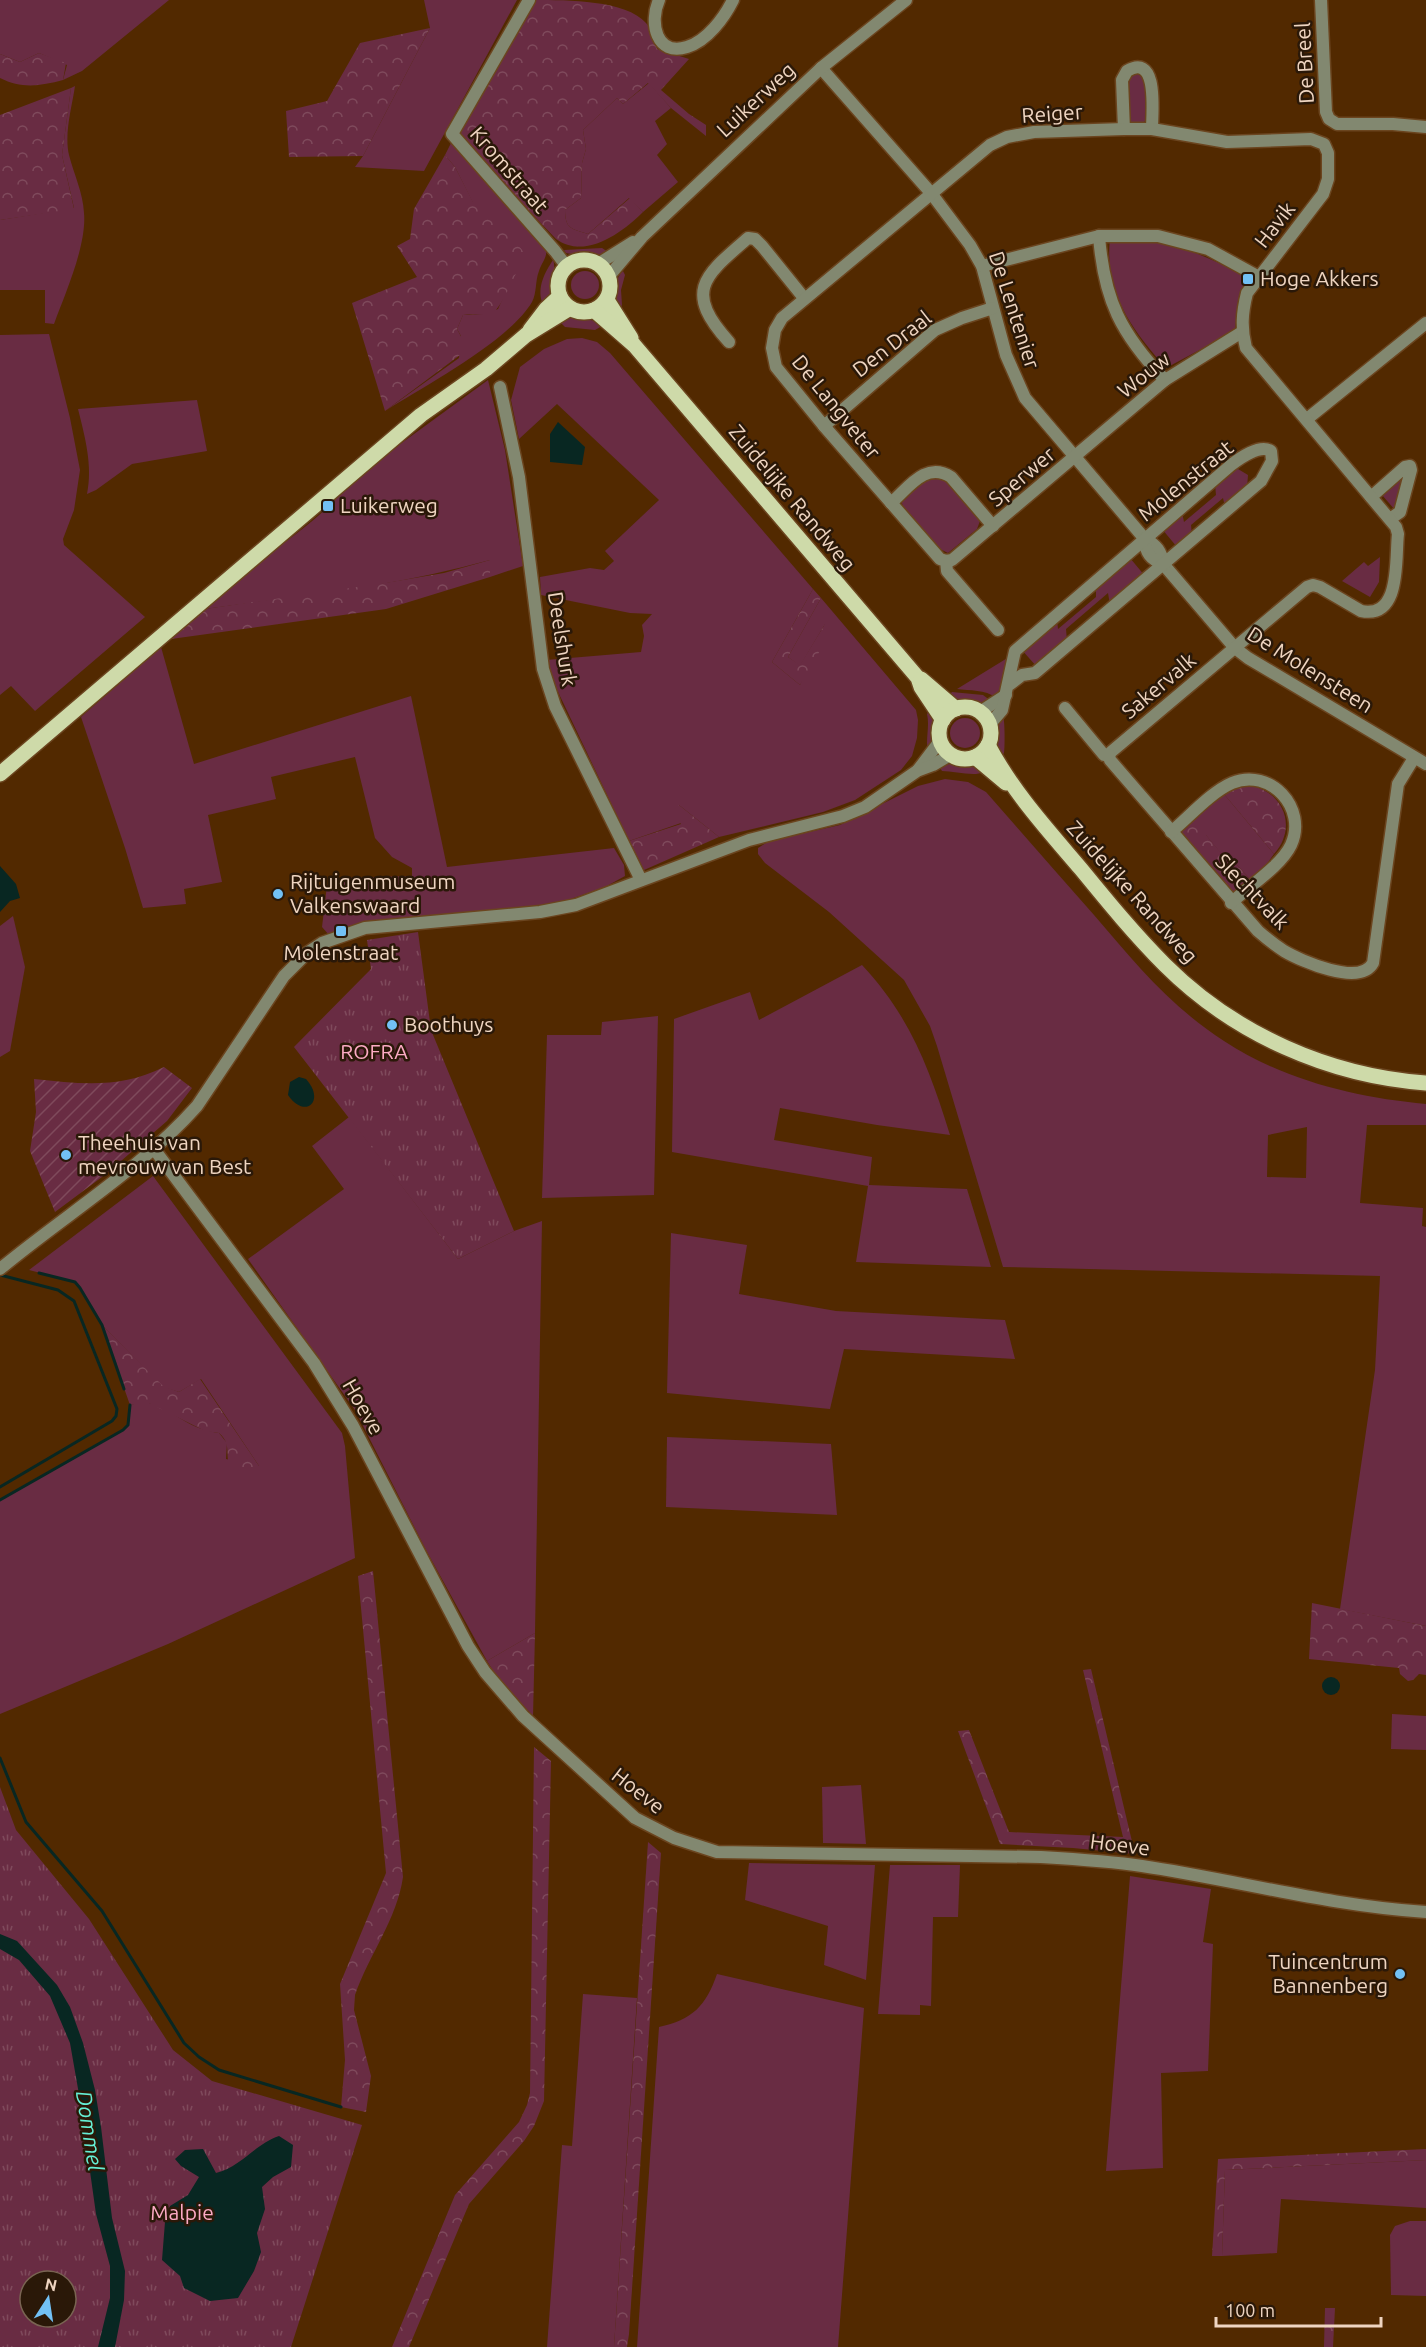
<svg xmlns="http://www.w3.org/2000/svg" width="1426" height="2347" font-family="Ubuntu,sans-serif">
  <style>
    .grass { fill: #692c43; fill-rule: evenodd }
    .forest { fill: url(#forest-crowns) }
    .park { fill: url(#park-tufts); fill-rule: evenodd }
    .garden { fill: url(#garden-furrows) }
    .water { fill: #082722 }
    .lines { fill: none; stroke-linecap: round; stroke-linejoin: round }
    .stream { stroke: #082722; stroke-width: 3 }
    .minor-casing { stroke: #6b451f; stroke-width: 15 }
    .tertiary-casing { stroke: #6b451f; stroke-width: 15 }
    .primary-casing { stroke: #6b451f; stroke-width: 18 }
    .minor { stroke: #828870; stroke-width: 12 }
    .tertiary { stroke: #828870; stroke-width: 12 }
    .primary { stroke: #cedaa9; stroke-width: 15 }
    .poi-dot { fill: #72c1f5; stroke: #2a1808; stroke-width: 2 }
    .labels { text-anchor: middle; stroke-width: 5; stroke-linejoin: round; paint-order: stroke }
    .street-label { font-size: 21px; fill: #efd5c1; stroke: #2a1808 }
    .poi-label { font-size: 21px; fill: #efd5c1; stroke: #2a1808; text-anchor: start }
    .park-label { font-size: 21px; fill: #fcaac4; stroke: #2a1808 }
    .water-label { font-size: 22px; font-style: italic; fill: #65efd5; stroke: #2a1808 }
  </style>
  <defs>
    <pattern id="forest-crowns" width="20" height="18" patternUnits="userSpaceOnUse" patternTransform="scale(1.5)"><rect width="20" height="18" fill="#692c43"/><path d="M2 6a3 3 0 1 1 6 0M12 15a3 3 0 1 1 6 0" fill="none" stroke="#7f4a5c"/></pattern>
    <pattern id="park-tufts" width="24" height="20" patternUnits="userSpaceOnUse" patternTransform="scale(1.5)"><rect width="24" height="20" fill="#692c43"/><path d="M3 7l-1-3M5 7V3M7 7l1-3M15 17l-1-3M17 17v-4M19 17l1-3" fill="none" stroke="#7f4a5c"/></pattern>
    <pattern id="garden-furrows" width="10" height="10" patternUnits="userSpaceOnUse" patternTransform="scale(1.5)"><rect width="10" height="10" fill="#692c43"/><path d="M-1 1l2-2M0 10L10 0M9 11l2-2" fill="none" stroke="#7f4a5c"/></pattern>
  </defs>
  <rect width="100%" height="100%" fill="#522900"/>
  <g class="grass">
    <path d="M0,0H169L82,71L63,80L67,65L39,53L20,62L0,54Z"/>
    <path d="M424,0H517L424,171L355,167L363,156L430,28Z"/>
    <path d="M1137,73L1145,76L1148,119L1141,124L1132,123L1127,118V79Z"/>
    <path d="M649,83L671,108L655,121L667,144L657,155L678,182L643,212L629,198L588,234C572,229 565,229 565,210L581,198L582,163L586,149L583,130L617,98L623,104Z"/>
    <path d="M75,86C72,107 64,133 69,155C74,175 83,192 84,213C87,245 65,294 54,324L45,323V290H0V220L74,208L62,155L71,88Z"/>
    <path d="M451,143L545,246C549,257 542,261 539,271C535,281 537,293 532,302C508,342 426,385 385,411L459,358L461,336L457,329L463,315L483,314L498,309L518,265L525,255L473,203L455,167L445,155Z"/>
    <path d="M1110,239C1124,240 1138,239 1152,241C1185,246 1215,261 1245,275L1247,283L1238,304L1235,331L1166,368C1132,330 1104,292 1110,239Z"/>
    <path d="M602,248L608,252C596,257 579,256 566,253L564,250Z"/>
    <path d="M553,260C556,265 553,291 550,296C549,298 544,301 542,302C537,287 545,272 553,260Z"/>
    <circle cx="585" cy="285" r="14"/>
    <path d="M623,271L625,275L621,290L622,305L620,310C614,298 613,280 623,271Z"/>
    <path d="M569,316L596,321L602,326L595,330L565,327L560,322Z"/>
    <path d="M49,334L70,418L80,470L74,510L63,539L64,545L145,617L35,711L11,686L0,695V335Z"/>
    <path d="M582,338L597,342L610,353L813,589L772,662L800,685L825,624L800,666L788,657L821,598L916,710L918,720L917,738L912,756L901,770L855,800L823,812L719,837L679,805L681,823L629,841L550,675L546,660L641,652L644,636L642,625L652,614L630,613L541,595L540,577L590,568L604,570L614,561L605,551L659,500L557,404L519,439L511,400L520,367L544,349L567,339Z"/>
    <path d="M488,380L505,450L523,566L490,577V560C397,586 301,596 205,609C223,593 241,574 261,560C294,535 327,514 351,480Z"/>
    <path d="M197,400L207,451L132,464L96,490L87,494C93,466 85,437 78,409Z"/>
    <path d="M1238,469L1248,475L1247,488L1225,507L1223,498L1191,525L1192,535L1177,547L1162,529L1182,512L1184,522L1216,495L1215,484L1233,470Z"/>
    <path d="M1405,474L1395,510L1382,495Z"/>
    <path d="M925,477L944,479L980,521L977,529L948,553L940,549L903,506L901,501Z"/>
    <path d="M1380,557L1379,582L1370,597L1342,581L1364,562L1368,566Z"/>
    <path d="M1130,558L1145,576L1110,605L1108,593L1066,629L1067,641L1037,667L1021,649L1057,619L1058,629L1096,597V585Z"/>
    <path d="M161,647L194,764L411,696L447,867L614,848L624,865L625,876L605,887L548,907L329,935L322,927L327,885L339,878L412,876V868L392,857L375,838L355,757L271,777L276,799L208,815L222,882L184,889L186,904L143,908L125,848L81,717Z"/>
    <path d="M1009,657L999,696L996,698C985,689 970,691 957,689Z"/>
    <path d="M952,692L983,695L991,701C978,705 960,704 950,694Z"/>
    <path d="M931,709C937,725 936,737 928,751C925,740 930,727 927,714Z"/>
    <path d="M1003,716C1005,719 1005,750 1004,753C1003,755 1001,756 1000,757L996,747L997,721Z"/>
    <circle cx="965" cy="733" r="15"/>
    <path d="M949,763L971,765L983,772C975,777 954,771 942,771L939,766Z"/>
    <path d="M945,779L968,782L986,792C1022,833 1058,874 1094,915C1135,963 1170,1006 1224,1041C1283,1080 1357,1098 1426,1104V1125H1367L1360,1203L1423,1208L1422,1226L1426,1227V1626L1340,1609L1375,1370L1380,1276L1003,1267L937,1046L930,1026L904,980L829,912L765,863L758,854V848L769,841L840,825L918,786ZM1307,1127L1306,1178L1267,1177L1268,1135Z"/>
    <path d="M1224,794L1274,854L1266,865L1250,879L1236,864L1232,867L1205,834L1197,816Z"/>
    <path d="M13,916L25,967L10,1051L0,1057V926Z"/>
    <path d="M862,965C910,1016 930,1070 950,1135L877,1125L780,1108L774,1140L872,1157L869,1185L967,1189L991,1267L856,1262L868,1186L672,1152L674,1019L750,992L759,1020Z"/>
    <path d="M658,1016L654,1195L542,1198L547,1035H601L602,1022Z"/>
    <path d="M349,1117L458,1259L514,1231L542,1221L535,1633L487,1661L426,1550L355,1410L248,1259L344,1189L312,1146Z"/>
    <path d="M153,1176L342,1433L345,1446L355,1558L168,1644L0,1714V1500L123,1430L128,1425L130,1405C135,1404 143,1402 149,1403C161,1404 172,1414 183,1420C194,1427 206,1431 219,1433L227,1443L226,1459L259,1466L201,1379L179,1392L163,1387L102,1325L75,1282L29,1270Z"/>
    <path d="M671,1233L747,1245L739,1294L836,1311L1005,1320L1015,1359L844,1349L830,1409L667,1393Z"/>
    <path d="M667,1437L831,1444L837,1515L666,1507Z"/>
    <path d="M1392,1714L1426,1716V1750L1391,1749Z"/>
    <path d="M861,1785L866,1844L823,1843L822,1787Z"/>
    <path d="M749,1863L875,1865L866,1980L824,1965L828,1926L745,1900Z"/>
    <path d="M890,1865H960L958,1917H933L931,2006L920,2005V2015L878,2014Z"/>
    <path d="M1130,1876L1211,1889L1203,1942L1213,1944L1208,2071L1161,2073L1163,2168L1106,2171Z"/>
    <path d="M717,1974L864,2008L838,2347H637L659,2027C692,2020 706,2006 717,1974Z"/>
    <path d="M583,1994L637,1998L614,2347H547L562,2145L572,2146Z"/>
    <path d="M1426,2160V2208L1281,2199L1277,2253L1222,2256L1225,2170Z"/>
    <path d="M1410,2221H1426V2296L1391,2295L1390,2235L1395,2226Z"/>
  </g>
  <g class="forest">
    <path d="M535,0C567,0 626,0 646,23C652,30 654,41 657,49L689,59L661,90L689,114L706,125V136L671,108L648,83L623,104L617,98L583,130L586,149L582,163L581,198L565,210C565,229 572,229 588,234L630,198L643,212C622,233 585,260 556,239L492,172L460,133Z"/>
    <path d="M430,28L363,156L289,157L286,111L327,101L360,43Z"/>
    <path d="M39,53L66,63L63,80C40,86 22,89 0,78V54L20,62Z"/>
    <path d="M71,88L62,155L74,209L0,220V115Z"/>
    <path d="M445,155L455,167L473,202L485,203L526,255C517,267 503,308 492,313C484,316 472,313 463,315L457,329L466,346L464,352L385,411L352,303L417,277L397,246L410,239L414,209Z"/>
    <path d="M490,560V577L386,609L171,639L205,609L391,582L444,573Z"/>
    <path d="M813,589L821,598L788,657L800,665L825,624L832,630L800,685L772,662Z"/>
    <path d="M1252,786C1285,793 1297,829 1274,854L1224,794L1237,787Z"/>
    <path d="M679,805L719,837L644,870L629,841L681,824L673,812Z"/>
    <path d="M1197,816L1209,831L1206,835L1232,866L1235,863L1250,879L1234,892L1232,893L1180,832Z"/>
    <path d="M102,1325L163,1386L179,1392L200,1379L259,1466L236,1476C220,1457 235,1447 219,1433L205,1431L149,1403L130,1405Z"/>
    <path d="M373,1571L403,1877C397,1919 369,1955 355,1995L354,2010L371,2076L366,2112L341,2107L345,2060L340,1984L386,1873L358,1576Z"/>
    <path d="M1312,1603L1426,1626V1675L1419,1674L1413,1680L1408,1681L1400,1674L1399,1668L1309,1659Z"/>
    <path d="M535,1633L533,1716L497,1677L487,1661Z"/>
    <path d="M1091,1669L1135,1854L1073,1848L1000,1844L958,1731L969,1730L1009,1832L1123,1837L1083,1670Z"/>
    <path d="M534,1747L551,1761L544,2101L534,2126L524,2141L469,2204L409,2347H392L455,2195L519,2122L527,2105L530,2093Z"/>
    <path d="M648,1842L661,1853L629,2334L627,2347H614Z"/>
    <path d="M1426,2149V2160L1225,2170L1222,2256H1212L1218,2159Z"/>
    <path d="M1325,2308H1335L1333,2347H1324Z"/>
  </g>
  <g class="park">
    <path d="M418,932L431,1030L514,1231L458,1259L294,1047L371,969L367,940Z"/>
    <path d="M0,1787L16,1830L89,1919L173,2050L212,2081L362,2125L291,2347H0ZM30,2281H66V2317H30Z"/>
  </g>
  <path class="garden" d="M164,1067L192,1088L167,1121L121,1161L115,1160L114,1168L55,1212L30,1151L36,1112L34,1079C82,1084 120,1089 164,1067Z"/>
  <g class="water">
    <path d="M558,422L585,447L582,465L550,462V434Z"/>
    <path d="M0,866L16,884L20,898L10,901L0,912Z"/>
    <path d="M299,1077L306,1079C326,1101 305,1120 288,1095L290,1082Z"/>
    <circle cx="1331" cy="1686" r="9"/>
    <path d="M0,1934L17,1941L57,1985L70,2007L83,2043L95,2090L101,2127L112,2218L125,2271L124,2300L115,2347H98L110,2298V2266L96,2214L80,2100L70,2043L50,1996L19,1960L0,1949Z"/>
    <path d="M279,2136L293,2145L291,2167L273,2177L262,2187L265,2209L257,2233L261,2252L254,2271L238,2298L210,2301L184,2288L180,2276L162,2260L165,2222L170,2206L188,2195L199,2177L181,2166L175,2159L185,2150L203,2149L216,2173C241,2167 255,2144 279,2136Z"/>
  </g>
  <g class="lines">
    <g class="stream">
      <path d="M39,1273L75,1282L80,1288L102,1325L124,1389"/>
      <path d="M0,1275L58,1290L74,1301L117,1409L116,1416L112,1421L0,1487"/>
      <path d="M0,1500L123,1430L128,1425L130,1405"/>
      <path d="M0,1758L26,1822L102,1911L184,2043L199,2057L219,2070L341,2107"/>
    </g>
    <defs>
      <g id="minor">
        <path d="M529,0L452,134L555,251L567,267"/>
        <path d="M659,0C649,22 656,57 687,47C707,41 724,18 733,0"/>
        <path d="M1321,0L1326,112L1329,119L1337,124H1393L1426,127"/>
        <path d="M821,68L931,193L970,245L982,266L1006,355L1025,398L1144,538C1157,545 1161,551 1164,565L1235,648L1248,658L1426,764"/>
        <path d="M1124,129L1122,80L1127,71C1159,52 1152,113 1152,129"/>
        <path d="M1099,236C1104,300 1121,334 1165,380"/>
        <path d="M982,266L1099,236H1158L1208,249L1259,277"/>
        <path d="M729,342C683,291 704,276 748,238L755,239L762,246L804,298"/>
        <path d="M500,387L519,477L543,669L555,706L641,880"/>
        <path d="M1307,419L1426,323"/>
        <path d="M824,426L935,330L962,318L993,308"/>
        <path d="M1371,497L1405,467L1410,466L1411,470L1400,512L1390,519"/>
        <path d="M891,503C909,487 926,461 951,477L993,526"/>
        <path d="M1144,538C1146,554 1150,559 1164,565"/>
        <path d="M946,561L952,560L1165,380L1242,332"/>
        <path d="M998,630L947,571L946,561L940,559L824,426L776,367L772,348L775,330L782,318L990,145L1007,137L1034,132L1124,129H1152L1227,142L1311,139L1324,144L1328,153V179L1323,194L1247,293C1242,313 1241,328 1246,348L1396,527L1398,534C1395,558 1402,619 1361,611L1320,587L1313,585L1307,587L1111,752L1109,755"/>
        <path d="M1065,708L1104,755H1109L1110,760L1258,931C1266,938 1275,945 1284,951C1301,961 1360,987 1373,963L1398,784L1414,758"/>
        <path d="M980,712L1006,695"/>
        <path d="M990,724L1002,710L1015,651L1231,465C1240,458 1260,444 1271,451L1272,461L1261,481L1035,673L1022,675L1009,685"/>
        <path d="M918,770L940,741"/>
        <path d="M1171,832C1188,818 1211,792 1232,783C1270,767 1308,808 1291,845C1281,866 1248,887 1231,903"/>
        <path d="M154,1149L314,1363L353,1426L468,1646L485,1672L523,1716L635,1818L674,1838L717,1852L1041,1857C1075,1859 1109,1861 1142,1866C1236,1880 1330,1906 1426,1912"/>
        <path d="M0,1269C65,1215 141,1169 197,1106L284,976L307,953L322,943L365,928L540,912L576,905L749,840L843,816L865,807L917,771L933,765L950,755"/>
      </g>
      <g id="tertiary">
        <path d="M598,264L633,242"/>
        <path d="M609,276L642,237L821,68L906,0"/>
      </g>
      <g id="primary">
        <circle cx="584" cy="286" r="26"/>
        <path d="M607,300L631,338"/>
        <path d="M594,310L634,345L918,678L921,687L943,720"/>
        <path d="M530,330L546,309L560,296"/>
        <path d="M921,679L956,709"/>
        <circle cx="965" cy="733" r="26"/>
        <path d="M988,745C1013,792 1047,829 1081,869C1108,902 1135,935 1165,965C1234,1034 1329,1076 1426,1083"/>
        <path d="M975,757L1006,783"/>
        <path d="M0,774L421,415L486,369L526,335L570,308"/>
      </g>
    </defs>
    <use href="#minor" class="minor-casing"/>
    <use href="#tertiary" class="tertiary-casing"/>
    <use href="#primary" class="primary-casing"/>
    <use href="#minor" class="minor"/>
    <use href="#tertiary" class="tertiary"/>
    <use href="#primary" class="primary"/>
  </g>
  <g class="poi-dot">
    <rect x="1242" y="273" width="12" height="12" rx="3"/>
    <rect x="322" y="500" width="12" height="12" rx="3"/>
    <circle cx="278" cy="894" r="6"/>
    <rect x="335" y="925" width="12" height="12" rx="3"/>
    <circle cx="392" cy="1025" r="6"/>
    <circle cx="66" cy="1155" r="6"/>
    <circle cx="1400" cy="1974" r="6"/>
  </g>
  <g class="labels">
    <g class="street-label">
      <text transform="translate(1305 63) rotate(-93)" y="7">De Breel</text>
      <text transform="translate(756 100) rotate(-43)" y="7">Luikerweg</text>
      <text transform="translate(1052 114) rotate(-4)" y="7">Reiger</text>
      <text transform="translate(509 170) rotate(49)" y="7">Kromstraat</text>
      <text transform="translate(1275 225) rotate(-52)" y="7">Havik</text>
      <text transform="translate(1014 310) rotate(72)" y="7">De Lentenier</text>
      <text transform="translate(892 344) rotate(-38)" y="7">Den Draal</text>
      <text transform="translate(1144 375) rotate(-38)" y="7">Wouw</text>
      <text transform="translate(836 407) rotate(51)" y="7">De Langveter</text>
      <text transform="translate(1022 477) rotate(-40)" y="7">Sperwer</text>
      <text transform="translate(1186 481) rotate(-39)" y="7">Molenstraat</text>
      <text transform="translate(792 498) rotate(50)" y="7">Zuidelijke Randweg</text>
      <text transform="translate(562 639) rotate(81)" y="7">Deelshurk</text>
      <text transform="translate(1310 670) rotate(32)" y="7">De Molensteen</text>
      <text transform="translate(1159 686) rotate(-40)" y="7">Sakervalk</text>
      <text transform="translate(1132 892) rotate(48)" y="7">Zuidelijke Randweg</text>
      <text transform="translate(1252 892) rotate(46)" y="7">Slechtvalk</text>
      <text transform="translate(363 1407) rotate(60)" y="7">Hoeve</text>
      <text transform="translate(638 1791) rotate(38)" y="7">Hoeve</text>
      <text transform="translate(1120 1845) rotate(7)" y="7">Hoeve</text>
    </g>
    <g class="poi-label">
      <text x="1260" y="286">Hoge Akkers</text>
      <text x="340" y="513">Luikerweg</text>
      <text x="290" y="889">Rijtuigenmuseum<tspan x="290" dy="24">Valkenswaard</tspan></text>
      <text x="341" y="960" text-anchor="middle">Molenstraat</text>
      <text x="404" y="1032">Boothuys</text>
      <text x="78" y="1150">Theehuis van<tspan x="78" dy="24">mevrouw van Best</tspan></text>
      <text x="1388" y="1969" text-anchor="end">Tuincentrum<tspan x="1388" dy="24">Bannenberg</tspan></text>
    </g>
    <g class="park-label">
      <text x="374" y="1059">ROFRA</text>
      <text x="182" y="2220">Malpie</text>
    </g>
    <g class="water-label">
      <text transform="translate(90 2131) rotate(81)" y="8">Dommel</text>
    </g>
  </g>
  <g transform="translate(48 2299) rotate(12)"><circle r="28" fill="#2a1808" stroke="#796452" stroke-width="1.5"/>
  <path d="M0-4.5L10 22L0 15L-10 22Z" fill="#72c1f5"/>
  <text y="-9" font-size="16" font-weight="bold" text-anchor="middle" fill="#efd5c1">N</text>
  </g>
  <path d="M1216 2317v9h165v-9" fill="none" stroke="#efd5c1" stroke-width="3"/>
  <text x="1225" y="2317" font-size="18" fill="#efd5c1" stroke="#2a1808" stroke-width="4.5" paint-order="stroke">100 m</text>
</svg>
